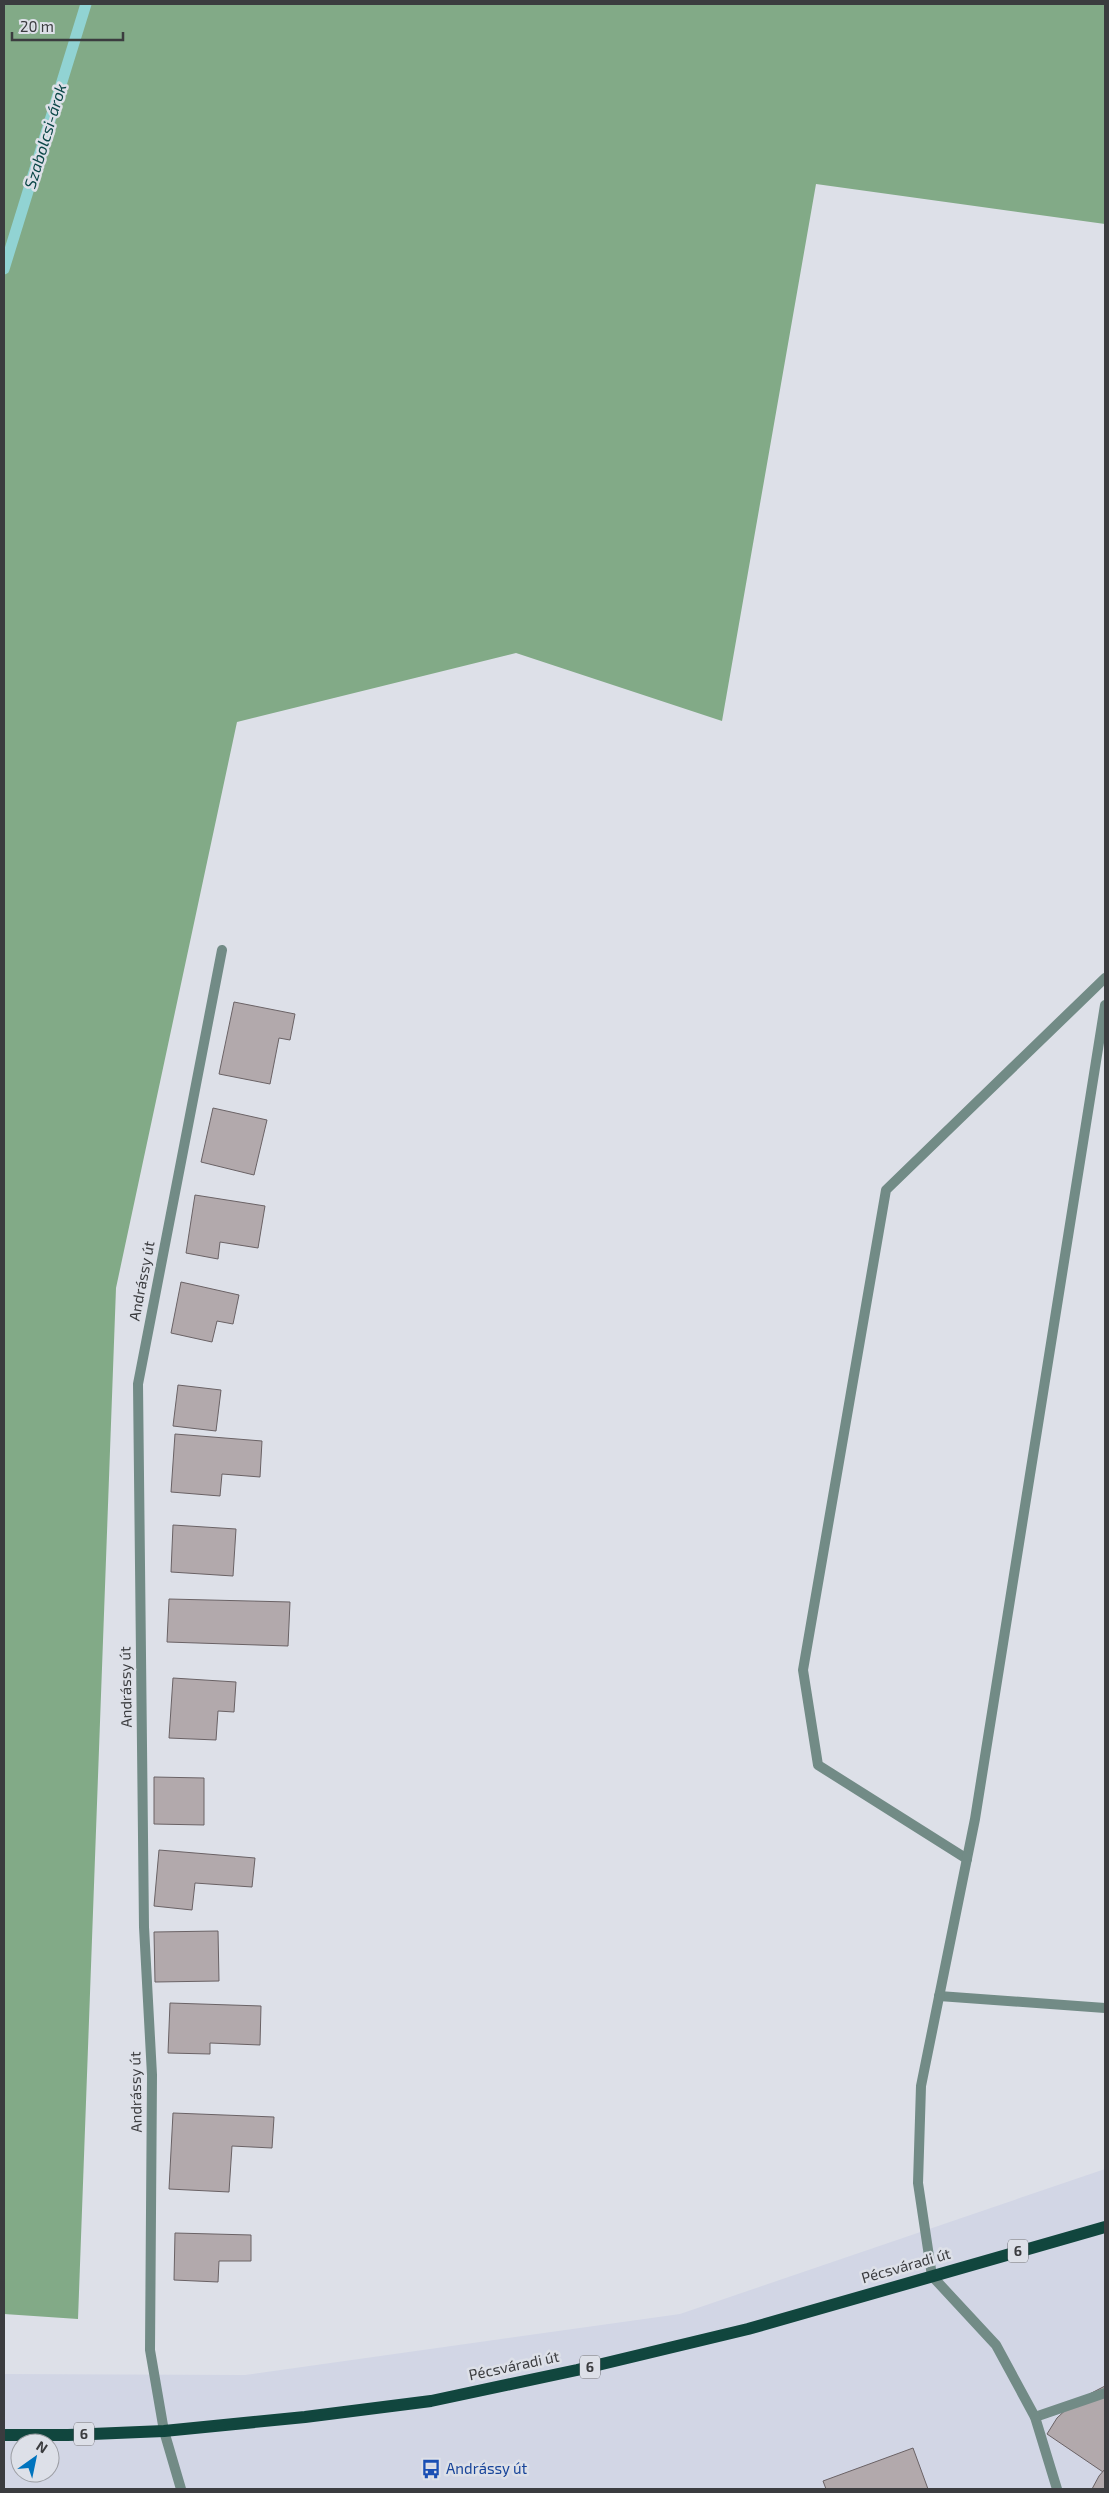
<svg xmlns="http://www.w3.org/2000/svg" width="1109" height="2493" font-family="'Exo 2',sans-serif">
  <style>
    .built { fill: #d2d6e5; fill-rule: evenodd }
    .forest { fill: #82aa87 }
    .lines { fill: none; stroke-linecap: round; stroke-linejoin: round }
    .stream { stroke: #91d3d3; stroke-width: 11 }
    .building { fill: #b2a9ac; stroke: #6a6265 }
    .lane { stroke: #728b86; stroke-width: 10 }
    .street { stroke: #728b86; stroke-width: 10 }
    .primary { stroke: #11463e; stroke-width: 12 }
    .labels { text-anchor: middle; stroke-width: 5; stroke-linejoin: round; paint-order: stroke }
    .shield { fill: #dde0e8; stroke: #6c6d72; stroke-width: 1 }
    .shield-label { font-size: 14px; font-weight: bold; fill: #3b3c3f }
    .street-label { font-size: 15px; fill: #3b3c3f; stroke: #dde0e8 }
    .transit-label { font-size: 15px; fill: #164399; stroke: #dde0e8; text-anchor: start }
    .water-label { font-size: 16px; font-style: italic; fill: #0b4748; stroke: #dde0e8 }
  </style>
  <rect width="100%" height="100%" fill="#dde0e8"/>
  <path class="built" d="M1105,2169V2489H4V2374L245,2375L680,2314ZM20,2443H50V2473H20Z"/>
  <path class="forest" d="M4,4H1105V224L816,184L722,721L516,653L237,722L116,1288L78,2319L4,2314Z"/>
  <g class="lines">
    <path class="stream" d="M4,269L86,4"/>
  </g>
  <g class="building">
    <path d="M234,1002L295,1014L290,1040L279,1038L270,1084L219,1074Z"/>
    <path d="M213,1108L267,1120L254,1175L201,1162Z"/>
    <path d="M195,1195L265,1206L258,1248L220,1242L218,1259L186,1253Z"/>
    <path d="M181,1282L239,1295L233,1324L217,1321L212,1342L171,1333Z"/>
    <path d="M178,1385L221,1390L216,1431L173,1426Z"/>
    <path d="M175,1434L262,1441L260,1477L222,1474L220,1496L171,1492Z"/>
    <path d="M173,1525L236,1529L233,1576L171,1572Z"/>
    <path d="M169,1599L290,1602L288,1646L167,1642Z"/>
    <path d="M173,1678L236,1682L234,1712L218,1711L216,1740L169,1738Z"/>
    <path d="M154,1777L204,1778V1825L154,1824Z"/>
    <path d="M159,1850L255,1858L252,1887L195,1883L192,1910L154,1906Z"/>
    <path d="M218,1931L219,1981L155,1982L154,1932Z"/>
    <path d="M170,2003L261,2006L260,2045L210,2043V2054L168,2053Z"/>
    <path d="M173,2113L274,2117L272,2148L232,2146L229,2192L169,2189Z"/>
    <path d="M175,2233L251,2235V2261H219L218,2282L174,2280Z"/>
    <path d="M1105,2386V2469L1103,2472L1047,2434L1057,2418L1074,2402Z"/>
    <path d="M913,2448L928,2489H826L823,2481Z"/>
    <path d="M1105,2469V2489H1092L1099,2476Z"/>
  </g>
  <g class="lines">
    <g class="lane">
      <path d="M967,1859L818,1765L803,1670L886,1190L1105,978"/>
      <path d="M939,1996L1105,2008"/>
      <path d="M1035,2417L1105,2393"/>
      <path d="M164,2431L181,2489"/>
      <path d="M1057,2489L1035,2417L996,2345L932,2276L918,2183L921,2086L975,1819L1105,1005"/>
    </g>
    <path class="street" d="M164,2431L150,2350L152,2075L144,1927L138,1384L222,950"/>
    <path class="primary" d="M4,2435H68L164,2431L305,2417L431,2401L577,2370L748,2329L1105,2227"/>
  </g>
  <defs>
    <symbol id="bus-bare" viewBox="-9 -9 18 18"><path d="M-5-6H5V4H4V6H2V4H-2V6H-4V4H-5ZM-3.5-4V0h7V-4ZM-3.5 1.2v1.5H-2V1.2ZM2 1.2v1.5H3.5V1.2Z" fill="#1a4fb4" stroke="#dde0e8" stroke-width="2.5" paint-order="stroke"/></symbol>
  </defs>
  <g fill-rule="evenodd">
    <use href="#bus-bare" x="417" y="2455" width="28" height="28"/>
  </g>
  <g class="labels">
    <g class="shield">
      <rect x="1008" y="2239.5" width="20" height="23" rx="4"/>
      <rect x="580" y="2355.5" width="20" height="23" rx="4"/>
      <rect x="74" y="2422.5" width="20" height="23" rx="4"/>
    </g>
    <g class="shield-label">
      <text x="1018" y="2256">6</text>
      <text x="590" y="2372">6</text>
      <text x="84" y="2439">6</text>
    </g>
    <g class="street-label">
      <text transform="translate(142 1281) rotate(-79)" y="5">Andrássy út</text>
      <text transform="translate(126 1687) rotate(-91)" y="5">Andrássy út</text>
      <text transform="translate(136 2092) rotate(-91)" y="5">Andrássy út</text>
      <text transform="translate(906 2266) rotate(-16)" y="5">Pécsváradi út</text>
      <text transform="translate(514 2366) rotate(-12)" y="5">Pécsváradi út</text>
    </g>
    <g class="transit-label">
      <text x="446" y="2474">Andrássy út</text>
    </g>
    <g class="water-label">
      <text transform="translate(45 136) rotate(-73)" y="6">Szabolcsi-árok</text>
    </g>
  </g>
  <rect width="1109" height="2493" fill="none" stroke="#3b3c3f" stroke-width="10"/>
  <g transform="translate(35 2458) rotate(33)"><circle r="24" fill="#dde0e8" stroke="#9c9ea4"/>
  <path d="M0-4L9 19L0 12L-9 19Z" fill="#0074be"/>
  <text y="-8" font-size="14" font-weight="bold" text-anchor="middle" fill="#3b3c3f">N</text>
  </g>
  <path d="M12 32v8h111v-8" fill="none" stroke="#3b3c3f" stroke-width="2.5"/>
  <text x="20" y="32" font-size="15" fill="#3b3c3f" stroke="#dde0e8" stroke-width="4" paint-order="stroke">20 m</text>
</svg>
